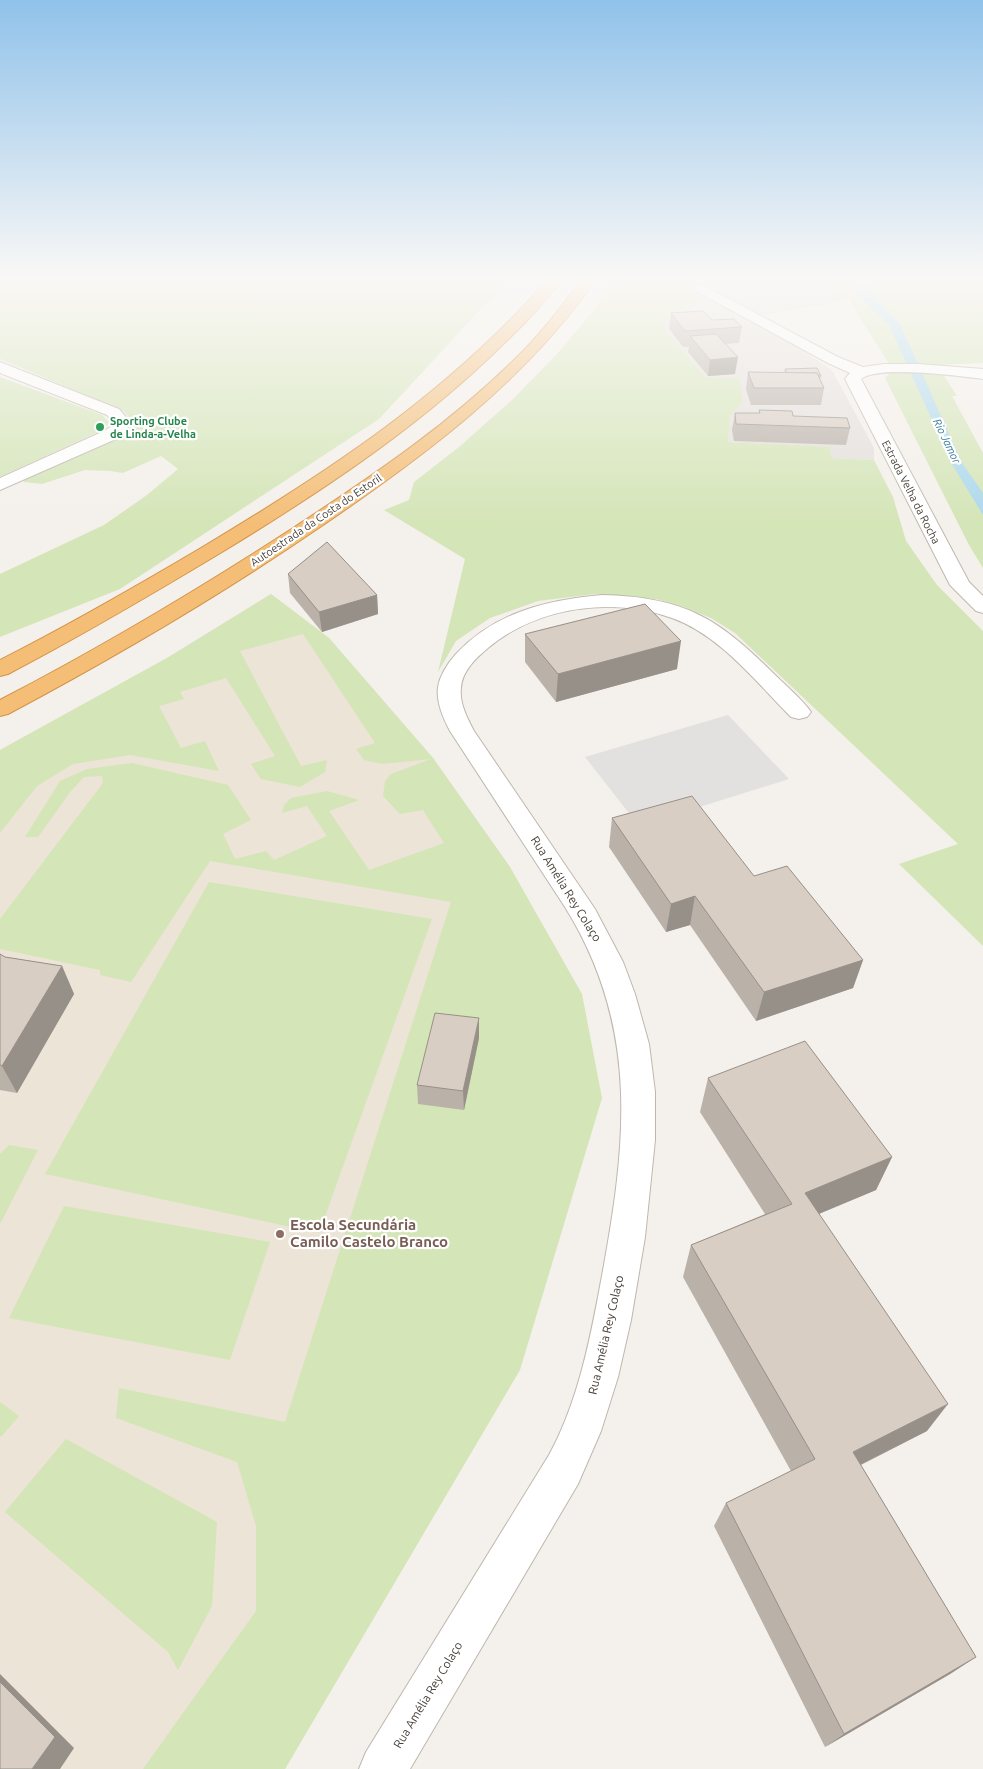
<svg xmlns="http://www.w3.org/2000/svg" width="983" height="1769" font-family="Ubuntu,sans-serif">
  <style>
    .industrial { fill: #e4dfdc }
    .education { fill: #ece4d6 }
    .green { fill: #d4e5b7 }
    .parking { fill: #e3e1df }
    .water { fill: #acd8ec }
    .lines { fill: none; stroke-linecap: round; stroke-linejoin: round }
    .minor-casing { stroke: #bfb7ae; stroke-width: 2 }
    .motorway-casing { stroke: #d39246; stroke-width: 2 }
    .minor { fill: #fff; fill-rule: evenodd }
    .motorway { fill: #f4be76; fill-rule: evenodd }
    .wall { fill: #bab1a9 }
    .shaded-wall { fill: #979089 }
    .building { fill: #d8cec4; stroke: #979089 }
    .leisure-dot { fill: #2e9e5b; stroke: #fff; stroke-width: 2 }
    .education-dot { fill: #8d6e63; stroke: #fff; stroke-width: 2 }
    .labels { text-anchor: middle; stroke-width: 4.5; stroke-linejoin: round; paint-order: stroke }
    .far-leisure-label { font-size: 11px; font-weight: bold; fill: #27864d; stroke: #fff; text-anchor: start }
    .far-water-label { font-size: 11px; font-style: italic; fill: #357b9d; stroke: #fff }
    .far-street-label { font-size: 11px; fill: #484039; stroke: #fff }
    .street-label { font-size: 12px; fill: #484039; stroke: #fff }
    .near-education-label { font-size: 15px; font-weight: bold; fill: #785e54; stroke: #fff; text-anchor: start }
  </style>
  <rect width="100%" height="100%" fill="#f4f0eb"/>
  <path class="industrial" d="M713,278H819L849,300L752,317L832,370L874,448V460L831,458L830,448L728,442L730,415L743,402L705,378L662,328L669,313L702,300L690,288L706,284Z"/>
  <path class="education" d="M271,594L329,638L433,758L510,867L602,1098L316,1715L285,1769H0V750L167,658Z"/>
  <g class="green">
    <path d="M0,278H513L480,310L379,419L120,589L0,637V574L104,525L147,495L178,469L161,456L123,473L110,471L85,470L42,484L24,482V479L118,437C126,432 131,429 132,420L122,410L0,359Z"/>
    <path d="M616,278H713L706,284L690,288L702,300L669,313L663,328L705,377L739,379L743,402L730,416L728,442L830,447L831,458L874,460L893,497L906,541L937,585L983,631V946L899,864L958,844L735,633L711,618L684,607L656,599L595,594L538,601L490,618L456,641L438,672L465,559L384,510L409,500L414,482L459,447L512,400L557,354L593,311Z"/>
    <path d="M819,278H980L983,279V363L937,365L957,396H952L983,453V568L969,545L885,378L890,373L889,364L849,300Z"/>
    <path d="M0,377L102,415L110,423L100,431L0,477Z"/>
    <path d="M271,594L329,638L433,758L510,867L582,994L602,1098L520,1370L285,1769H143L256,1611V1526L237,1462L116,1418L119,1388L285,1422L451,902L210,861L131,982L100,975V970L0,949V919L103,783L102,776L84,777L71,791L38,837H25L60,781L87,769L132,763L228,785L251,820L223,834L235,859L266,851L274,860L327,836L307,806L282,813L284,805L291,798L327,791L359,800L329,811L369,870L444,843L423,810L400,814L383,796L385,781L391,774L431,759L383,764L364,760L356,749L375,743L303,634L240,651L301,766L327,760L325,772L300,787L261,779L251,764L275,756L226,678L180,692L184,699L159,706L181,748L205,741L219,771L130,755L73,764L37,786L0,833V750L167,658Z"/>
    <path d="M209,882L432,919L319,1233L45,1174Z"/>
    <path d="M9,1145L38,1150L0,1224V1154Z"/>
    <path d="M64,1206L270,1242L230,1360L9,1318Z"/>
    <path d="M0,1402L19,1416L1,1437L0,1436Z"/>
    <path d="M66,1439L217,1522L212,1606L178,1670L168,1652L5,1512Z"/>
  </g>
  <path class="parking" d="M728,715L789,779L639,826L585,757Z"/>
  <path class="water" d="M840,278H866L881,304L900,324L962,463L983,493V515L952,464L889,325Z"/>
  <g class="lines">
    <defs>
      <g id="minor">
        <path d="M701,284L838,357L863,367L884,364H919L983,369V379C959,376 878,365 861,379L969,582L983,596V613L976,611L950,585L845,379L850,373L828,363L696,291L694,288L696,285Z"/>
        <path d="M0,362L119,409L130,422L125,433L116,439L0,490V478L104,431L112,426L113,423L107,415L0,373Z"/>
        <path d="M602,595C683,597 717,617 773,673C786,686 801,698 811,712L807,717L799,719L791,717C756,682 720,635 672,618C612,596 537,607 488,648C476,658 462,671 461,688C459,702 467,718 474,731L595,909L623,962L635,994L649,1044L655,1092V1140L645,1237L631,1320L618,1377L601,1431L578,1484L410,1769H359L366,1752L549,1455C578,1402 590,1340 601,1281C626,1147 641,1029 565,907L450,731C443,718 436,702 438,687C440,675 448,663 456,654C495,612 547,600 602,595Z"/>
      </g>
      <g id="motorway">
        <path d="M549,278H563C543,306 516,332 491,356C410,433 317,494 222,552C152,594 81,636 8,674L0,676V660C69,625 135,587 201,548C330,471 450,392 549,278Z"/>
        <path d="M583,278H597C526,380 428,453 326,523C224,593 117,656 8,714L0,716V700C100,648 196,591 290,530C373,476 457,419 526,348C547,326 565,302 583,278Z"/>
      </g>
    </defs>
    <use href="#minor" class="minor-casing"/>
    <use href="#motorway" class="motorway-casing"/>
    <use href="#minor" class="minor"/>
    <use href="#motorway" class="motorway"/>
  </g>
  <g class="wall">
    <path d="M671,313L712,320L742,327L739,343L726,344L735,374L708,376L688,352L689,347H683L669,329Z"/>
    <path d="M785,369L821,376L820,380L824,388L821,405H751L746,389L748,372L784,373Z"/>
    <path d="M759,410L793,416L850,428L846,445L734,441L732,430L735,413H759Z"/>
    <path d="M288,574L377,595L378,614L322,632L290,593Z"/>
    <path d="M525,634L677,669L556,702L525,662Z"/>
    <path d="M612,818L754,876L863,960L853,988L756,1021L690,925L666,932L609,847Z"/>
    <path d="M0,954L5,957L62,966L74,994L17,1093L0,1090Z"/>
    <path d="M479,1038L464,1110L418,1104L417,1085Z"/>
    <path d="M708,1078L892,1157L876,1190L819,1214L927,1431L861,1465L976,1657L950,1674L825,1747L714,1526L726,1503L791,1471L683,1277L691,1245L765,1214L700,1112Z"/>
  </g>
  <g class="shaded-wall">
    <path d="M738,357L735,374L708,376L710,360Z"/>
    <path d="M377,595L378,614L322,632L319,612Z"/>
    <path d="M681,641L677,669L556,702L558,674Z"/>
    <path d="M695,896L690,925L666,932L671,904Z"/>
    <path d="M863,960L853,988L756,1021L764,992Z"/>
    <path d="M62,966L74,994L17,1093L2,1066Z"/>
    <path d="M479,1018V1038L464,1110L463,1091Z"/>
    <path d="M892,1157L876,1190L792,1225L805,1193Z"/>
    <path d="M948,1404L927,1431L836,1477L853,1452Z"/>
    <path d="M976,1657L950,1674L825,1747L844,1734Z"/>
    <path d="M0,1674L74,1748L60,1769H32L0,1682Z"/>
  </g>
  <g class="building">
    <path d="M703,311L712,320L734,319L742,327L685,331L671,313Z"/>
    <path d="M716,334L738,357L710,360L690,336Z"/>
    <path d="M817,368L821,376H819L817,373H787L785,369Z"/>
    <path d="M748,372L817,373L824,388H754Z"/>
    <path d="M759,410L792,411L793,416L847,418L850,428L736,424L735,413H760Z"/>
    <path d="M327,542L377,595L319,612L288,574Z"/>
    <path d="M645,604L681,641L558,674L525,634Z"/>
    <path d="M692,796L754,876L787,866L863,960L764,992L695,896L671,904L612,818Z"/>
    <path d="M0,954L5,957L62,966L2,1066L0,1065Z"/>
    <path d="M435,1013L479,1018L463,1091L417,1085Z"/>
    <path d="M805,1041L892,1157L805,1193L948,1404L853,1452L976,1657L844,1734L726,1503L815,1459L691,1245L792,1204L708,1078Z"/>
    <path d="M0,1682L55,1737L32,1769H0Z"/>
  </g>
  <linearGradient id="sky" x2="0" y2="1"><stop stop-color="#90c2ea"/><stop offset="0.53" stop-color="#faf8f6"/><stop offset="1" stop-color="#faf8f6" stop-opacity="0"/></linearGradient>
  <rect width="983" height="525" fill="url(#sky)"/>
  <circle class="leisure-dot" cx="100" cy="427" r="5"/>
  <circle class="education-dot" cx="280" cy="1234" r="5"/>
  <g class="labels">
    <g class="far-leisure-label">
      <text x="110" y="425">Sporting Clube<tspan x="110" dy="13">de Linda-a-Velha</tspan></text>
    </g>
    <g class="far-water-label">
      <text transform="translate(947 441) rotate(64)" y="4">Rio Jamor</text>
    </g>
    <g class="far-street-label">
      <text transform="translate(911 492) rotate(63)" y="4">Estrada Velha da Rocha</text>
      <text transform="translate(316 520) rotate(-34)" y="4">Autoestrada da Costa do Estoril</text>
    </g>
    <g class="street-label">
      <text transform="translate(566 889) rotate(58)" y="4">Rua Amélia Rey Colaço</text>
      <text transform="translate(606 1335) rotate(-77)" y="4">Rua Amélia Rey Colaço</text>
      <text transform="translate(428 1695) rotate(-59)" y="4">Rua Amélia Rey Colaço</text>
    </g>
    <g class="near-education-label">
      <text x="290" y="1230">Escola Secundária<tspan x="290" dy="17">Camilo Castelo Branco</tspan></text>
    </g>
  </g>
</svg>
